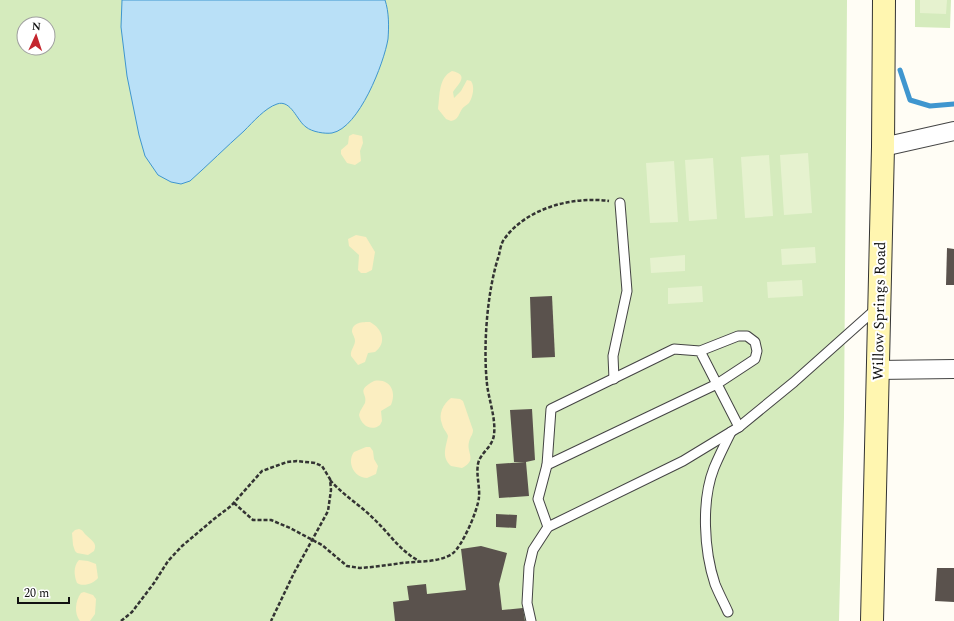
<svg xmlns="http://www.w3.org/2000/svg" width="954" height="621" font-family="Spectral,serif">
  <style>
    .green { fill: #d5ebbd; fill-rule: evenodd }
    .sand { fill: #fbeec1 }
    .pitch { fill: #e6f2cf }
    .water { fill: #b9e0f7; stroke: #3f96cf }
    .lines { fill: none; stroke-linecap: round; stroke-linejoin: round }
    .stream { stroke: #3f96cf; stroke-width: 5 }
    .building { fill: #5a524d }
    .lane-casing { stroke: #444; stroke-width: 11 }
    .street-casing { stroke: #444; stroke-width: 20 }
    .secondary-casing { stroke: #333; stroke-width: 24 }
    .path { stroke: #333; stroke-width: 2.5; stroke-dasharray: 4 2; stroke-linecap: butt }
    .lane { stroke: #fff; stroke-width: 9 }
    .street { stroke: #fff; stroke-width: 18 }
    .secondary { stroke: #fff6b0; stroke-width: 22 }
    .labels { text-anchor: middle; stroke-width: 4; stroke-linejoin: round; paint-order: stroke }
    .street-label { font-size: 15px; fill: #111; stroke: #fff }
  </style>
  <rect width="100%" height="100%" fill="#fffdf5"/>
  <g class="green">
    <path d="M0,0H847L844,417L839,621H0ZM24,24H48V48H24Z"/>
    <path d="M915,0H951L950,28L915,27Z"/>
  </g>
  <g class="sand">
    <path d="M452,71C470,75 458,84 453,92L454,98L461,91L467,80L471,81C475,86 473,97 469,103C467,105 463,107 462,109C458,115 459,119 451,121L446,119L438,109C440,96 438,78 452,71Z"/>
    <path d="M353,134L362,136L363,143L360,151L361,161L355,165L347,163L341,154V150L348,144L349,136Z"/>
    <path d="M356,235L366,237L375,252L372,270L366,273H361L358,270L359,255L349,246L348,239Z"/>
    <path d="M370,322C383,329 387,343 375,352L368,353L365,362L358,365L351,356C350,350 355,346 355,341C355,338 353,335 352,332C352,322 363,322 370,322Z"/>
    <path d="M374,381C390,378 397,392 391,405L381,411L382,421L380,425C371,432 361,425 359,415C360,410 363,407 365,403C368,393 355,391 374,381Z"/>
    <path d="M451,398L460,399L463,401L473,430C473,435 470,437 469,442C466,453 478,460 462,468L451,466C441,457 446,447 448,436C447,432 443,429 442,424C438,414 443,404 451,398Z"/>
    <path d="M366,447H370L373,451L374,459L378,466L376,474L367,478C355,478 346,463 354,452Z"/>
    <path d="M79,529C83,530 83,532 86,535C91,540 98,543 94,551L88,555L77,553L75,551L73,545L72,533L75,530Z"/>
    <path d="M79,560L88,561L96,564L98,578C93,584 83,587 77,583C74,576 73,566 79,560Z"/>
    <path d="M84,592L93,595L96,599L95,614L90,621H80C74,614 75,601 81,593Z"/>
  </g>
  <g class="pitch">
    <path d="M920,0H947L946,14L920,13Z"/>
    <path d="M808,153L812,213L784,215L780,155Z"/>
    <path d="M769,155L773,216L745,218L741,157Z"/>
    <path d="M713,158L717,219L689,221L685,160Z"/>
    <path d="M674,161L678,222L650,223L646,163Z"/>
    <path d="M815,247L816,263L782,265L781,249Z"/>
    <path d="M685,255V271L651,273L650,258Z"/>
    <path d="M802,280L803,296L768,298L767,282Z"/>
    <path d="M702,286L703,302L668,304V288Z"/>
  </g>
  <path class="water" d="M122,0H385C389,12 389,26 388,39C384,63 359,128 332,133C325,134 312,132 306,127C297,121 291,99 277,104C265,108 253,122 244,131C226,147 209,164 190,181L181,184L171,182L158,175L145,156L139,135L127,76L121,27Z"/>
  <g class="lines">
    <path class="stream" d="M900,70L910,100L930,106L954,104"/>
  </g>
  <g class="building">
    <path d="M947,248L954,249V285H946Z"/>
    <path d="M552,296L555,357L532,358L530,297Z"/>
    <path d="M532,409L535,460L526,462L529,496L499,498L496,464L525,462H514L510,410Z"/>
    <path d="M496,514L517,515L516,528L496,527Z"/>
    <path d="M481,546L507,553L499,584L502,610L523,608L525,621H395L393,602L409,600L407,586L426,584L427,594L466,590L461,549Z"/>
    <path d="M937,568H954V602L935,601Z"/>
  </g>
  <g class="lines">
    <defs>
      <g id="lane">
        <path d="M700,351L738,336H747L755,342L757,351L755,359L717,384L547,465L551,409L674,349L700,351L739,427"/>
        <path d="M614,379L613,356L627,291L620,203"/>
        <path d="M547,465L538,499L548,527"/>
        <path d="M728,612C724,603 719,594 715,584C704,551 701,501 714,468C719,456 725,444 731,432"/>
        <path d="M531,621L527,603L529,567L533,550L548,527L683,461L739,427L794,382L877,308"/>
      </g>
      <g id="street">
        <path d="M883,147L954,131"/>
        <path d="M877,370L954,369"/>
      </g>
      <path id="secondary" d="M872,621L883,147L884,0"/>
    </defs>
    <use href="#lane" class="lane-casing"/>
    <use href="#street" class="street-casing"/>
    <use href="#secondary" class="secondary-casing"/>
    <g class="path">
      <path d="M330,480C343,495 360,505 374,519C389,533 400,551 419,561"/>
      <path d="M234,503L253,520H271L290,528L322,545L347,566L360,568C374,567 388,565 402,563C418,561 437,563 452,554C462,547 478,510 479,497C480,487 476,475 478,464C480,453 492,448 494,435C496,418 489,401 487,384C483,346 487,291 499,255C500,250 501,243 505,238C527,208 573,196 609,201"/>
      <path d="M121,621L132,612L154,583L168,561L182,546L214,519L231,506L262,471L287,462L297,461L315,463L322,466L330,479L331,490L328,511L294,573L271,621"/>
    </g>
    <use href="#lane" class="lane"/>
    <use href="#street" class="street"/>
    <use href="#secondary" class="secondary"/>
  </g>
  <g class="labels">
    <g class="street-label">
      <text transform="translate(879 311) rotate(-89)" y="5">Willow Springs Road</text>
    </g>
  </g>
  <g transform="translate(36 36) rotate(3)"><circle r="19" fill="#ffffff" stroke="#a0a0a0"/>
  <path d="M0-3L7 15L0 10L-7 15Z" fill="#c4262e"/>
  <text y="-6" font-size="11" font-weight="bold" text-anchor="middle" fill="#111111">N</text>
  </g>
  <path d="M18 597v6h51v-6" fill="none" stroke="#111111" stroke-width="2"/>
  <text x="24" y="597" font-size="12" fill="#111111" stroke="#ffffff" stroke-width="3" paint-order="stroke">20 m</text>
</svg>
